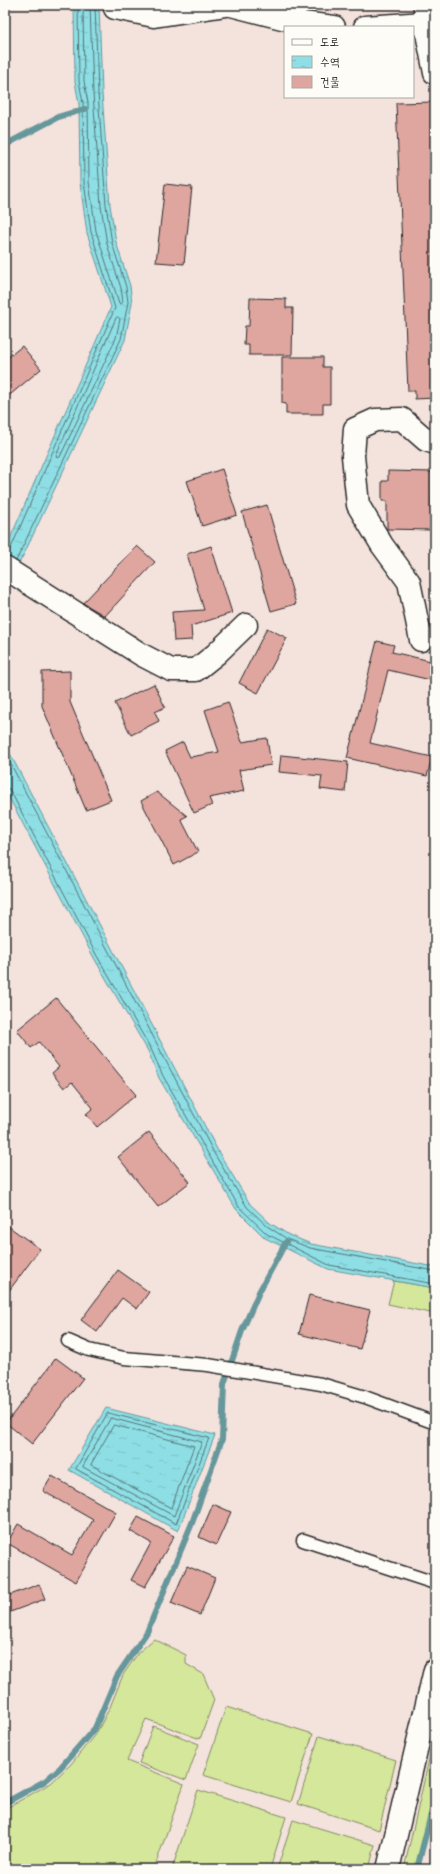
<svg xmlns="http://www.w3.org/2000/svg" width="440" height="1874" font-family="Dekko,'Poor Story',sans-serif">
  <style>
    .grass { fill: #d4e79b; stroke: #808963 }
    .water { fill: url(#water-ripples); stroke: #66979b }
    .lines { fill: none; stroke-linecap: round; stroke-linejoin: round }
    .shore { stroke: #537375; stroke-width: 1 }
    .stream { stroke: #66979b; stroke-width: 6 }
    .building { fill: #dfa59f; stroke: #2b2b2b }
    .lane-casing { stroke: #2b2b2b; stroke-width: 15 }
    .street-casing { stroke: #2b2b2b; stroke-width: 25 }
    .secondary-casing { stroke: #2b2b2b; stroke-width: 25 }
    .lane { stroke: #fdfcf7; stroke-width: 12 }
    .street { stroke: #fdfcf7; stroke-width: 22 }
    .secondary { stroke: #fdfcf7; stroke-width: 22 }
  </style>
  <defs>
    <pattern id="water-ripples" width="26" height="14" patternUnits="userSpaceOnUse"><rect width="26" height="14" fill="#8edfe5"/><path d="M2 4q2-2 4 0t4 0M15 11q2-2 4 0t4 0" fill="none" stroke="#7bc0c5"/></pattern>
  </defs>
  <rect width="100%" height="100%" fill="#f4e2dd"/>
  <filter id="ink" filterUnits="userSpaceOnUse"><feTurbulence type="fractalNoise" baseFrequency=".025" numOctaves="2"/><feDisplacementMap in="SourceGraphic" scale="8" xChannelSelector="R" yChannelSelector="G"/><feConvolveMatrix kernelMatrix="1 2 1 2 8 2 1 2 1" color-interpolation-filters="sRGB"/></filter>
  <g filter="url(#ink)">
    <g class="grass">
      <path d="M394,1281L435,1288V1314L388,1304Z"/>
      <path d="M154,1639L186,1655V1664L203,1674L214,1700L200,1739L146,1719L127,1761L184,1784L154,1869H5V1809L51,1783L71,1764L97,1732L110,1707L123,1675L138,1653Z"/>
      <path d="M226,1707L313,1734L291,1802L203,1775Z"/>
      <path d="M153,1726L199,1744L186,1780L139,1763Z"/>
      <path d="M435,1733V1792L415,1869H404Z"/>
      <path d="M319,1736L396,1760L379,1830L298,1804Z"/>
      <path d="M198,1790L286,1817L270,1869H172Z"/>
      <path d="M293,1820L375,1845L369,1869H277Z"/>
    </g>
    <g class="water">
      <path d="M74,5H99L102,93L110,205L116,242L130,286L132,303L125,340L24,554L5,589V550L111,307L87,233L80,183L79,104L75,82Z"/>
      <path d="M5,744L219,1153L250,1204L270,1223L289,1235L311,1244L435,1267V1288L328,1269L265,1238L236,1209L159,1078L148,1051L94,958L5,790Z"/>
      <path d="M106,1408L215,1435L178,1531L69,1470Z"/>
    </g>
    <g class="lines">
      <g class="shore">
        <path d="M83,5L84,81L88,103L89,182L96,231L119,303L121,304L123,302L121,288L107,244L101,206L93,93L90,5"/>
        <path d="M118,317L120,319L116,338L60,457L57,458L56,456L116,318Z"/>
        <path d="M5,551L11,548L115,308L91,232L84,182L83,103L79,81L78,5"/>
        <path d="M16,561L121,339L128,302L126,287L112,243L106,205L98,93L95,5"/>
        <path d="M5,753L215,1155L247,1207L267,1226L287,1239L310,1248L435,1271"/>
        <path d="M5,788L9,789L12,794L97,956L151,1049L163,1076L239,1207L267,1234L329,1265L435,1284"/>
        <path d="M108,1413L209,1438L176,1524L76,1469Z"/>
        <path d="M111,1418L202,1442L174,1516L83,1467Z"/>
        <path d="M114,1425L194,1446L171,1508L91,1465Z"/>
      </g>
      <g class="stream">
        <path d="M5,145L58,117L85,109"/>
        <path d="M5,1803L45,1781L60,1768L95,1728L117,1676L147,1632L192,1523L222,1439L224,1384L242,1331L259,1292L286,1242"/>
        <path d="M417,1869L435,1799"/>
      </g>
    </g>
    <g class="building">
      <path d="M435,102V398L415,399V391H408L396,103Z"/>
      <path d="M165,184L192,187L184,264L156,262Z"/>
      <path d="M250,298L286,299V308H293L292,355H249V345H244L245,326H249Z"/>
      <path d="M22,346L41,369L5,399V360Z"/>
      <path d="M282,357H323V367H330V404H323V414H286V404L282,403Z"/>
      <path d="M222,469L237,515L202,526L187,481Z"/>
      <path d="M388,471L433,472L431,530L387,529V501H382V481H388Z"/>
      <path d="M267,505L296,604L271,611L242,512Z"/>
      <path d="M137,546L155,562L105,616L83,603Z"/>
      <path d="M211,546L232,613L191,626L192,640L174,641L172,612L204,610L187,554Z"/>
      <path d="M267,628L287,638L258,693L239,683Z"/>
      <path d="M377,641L394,645L392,652L435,662V681L388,670L370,743L432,757L427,776L347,758Z"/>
      <path d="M70,671V702L111,800L86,810L42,706V672Z"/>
      <path d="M154,684L165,707L155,712L159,721L131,735L115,703Z"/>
      <path d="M228,702L242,742L267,738L271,765L239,770L244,791L209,798L212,805L194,813L165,751L183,742L190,757L219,752L205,710Z"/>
      <path d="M281,755L348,762L345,792L320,789L322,776L279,772Z"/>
      <path d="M157,792L187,816L181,819L198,852L174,865L141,801Z"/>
      <path d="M56,998L136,1095L97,1127L86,1114L93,1108L72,1082L64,1088L52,1073L59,1067L39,1042L31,1048L17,1030Z"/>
      <path d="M149,1132L190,1182L158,1207L118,1157Z"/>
      <path d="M5,1224L40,1249L5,1296Z"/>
      <path d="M118,1270L149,1292L137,1309L122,1298L97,1332L81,1320Z"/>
      <path d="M309,1295L370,1310L360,1349L299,1334Z"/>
      <path d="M56,1358L83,1378L32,1444L6,1423Z"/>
      <path d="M52,1476L116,1512L76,1582L7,1543L18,1524L72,1555L93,1520L43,1491Z"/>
      <path d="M213,1504L231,1512L216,1545L199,1537Z"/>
      <path d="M138,1517L174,1536L145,1587L131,1580L151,1543L130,1531Z"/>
      <path d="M187,1566L215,1578L200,1615L171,1603Z"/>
      <path d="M39,1584L45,1599L5,1614V1597Z"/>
    </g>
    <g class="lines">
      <defs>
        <g id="lane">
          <path d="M68,1341L89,1350L124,1358L208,1365L321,1384L365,1397L435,1423"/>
          <path d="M303,1540L435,1583"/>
        </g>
        <g id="street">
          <path d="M114,5L115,8L154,16L226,5"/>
          <path d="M231,5L302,23L334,27"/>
          <path d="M425,5V23L435,73"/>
          <path d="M365,27L425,23"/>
          <path d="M5,568L142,655L171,670H196L216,654L246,625"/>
          <path d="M421,640L409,582L382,545L358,505L353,456L355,429L375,420L402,419L426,440L435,443"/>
        </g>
        <path id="secondary" d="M388,1869L435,1670"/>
      </defs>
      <use href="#lane" class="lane-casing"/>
      <use href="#street" class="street-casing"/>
      <use href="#secondary" class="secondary-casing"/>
      <use href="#lane" class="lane"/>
      <use href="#street" class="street"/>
      <use href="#secondary" class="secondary"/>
    </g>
  </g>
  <rect width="440" height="1874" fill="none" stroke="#fdfcf7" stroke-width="20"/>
  <rect x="10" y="10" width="420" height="1854" fill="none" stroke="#2b2b2b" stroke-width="1.5" filter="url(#ink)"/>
  <rect x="284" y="26" width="130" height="72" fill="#fdfcf7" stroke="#a9a8a5"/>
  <rect x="292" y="39" width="20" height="6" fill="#fdfcf7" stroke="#a9a8a5"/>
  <text x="320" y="46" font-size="12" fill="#2b2b2b">도로</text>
  <rect x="292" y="56" width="20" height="12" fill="url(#water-ripples)" stroke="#a9a8a5"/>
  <text x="320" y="66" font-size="12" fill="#2b2b2b">수역</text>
  <rect x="292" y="76" width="20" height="12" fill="#dfa59f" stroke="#a9a8a5"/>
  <text x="320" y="86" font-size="12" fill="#2b2b2b">건물</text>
</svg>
